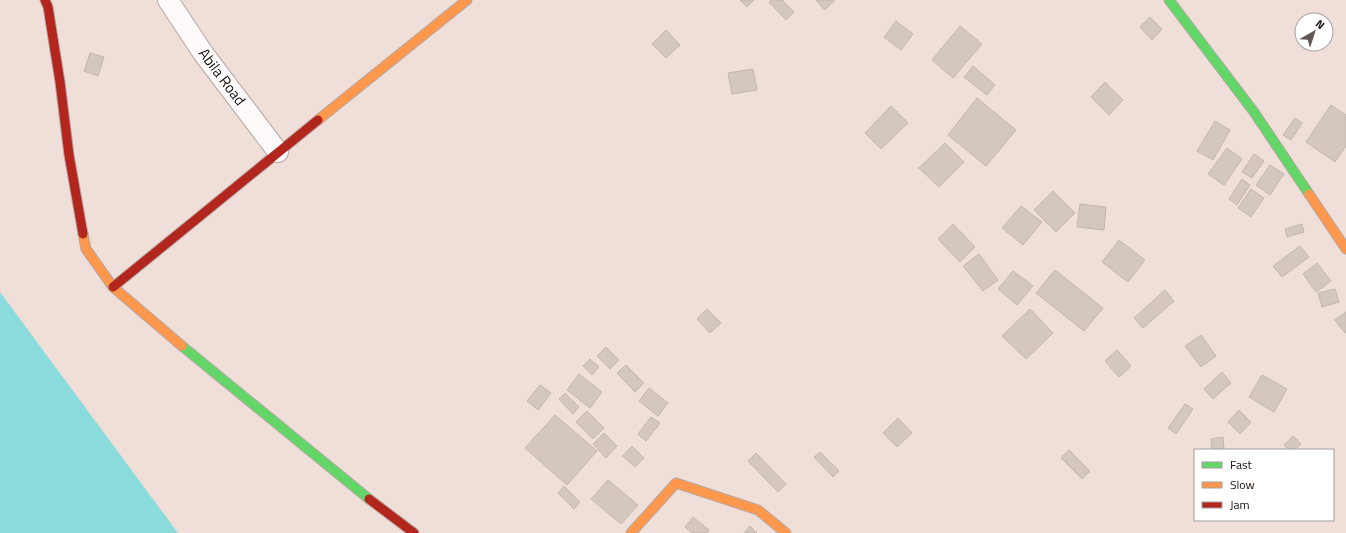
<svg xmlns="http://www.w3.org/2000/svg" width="1346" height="533" font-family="'Titillium Web',sans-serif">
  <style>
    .water { fill: #8adcdc }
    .building { fill: #d3c7c0; stroke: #c2b6af }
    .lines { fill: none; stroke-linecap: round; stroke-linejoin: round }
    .street-casing { stroke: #b5a7a3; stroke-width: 22 }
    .fast-casing { stroke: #b5a7a3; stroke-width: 11 }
    .slow-casing { stroke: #b5a7a3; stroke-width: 11 }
    .jam-casing { stroke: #b5a7a3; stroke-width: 11 }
    .street { stroke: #fdfaf9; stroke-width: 20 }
    .fast { stroke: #63d668; stroke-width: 9 }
    .slow { stroke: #ff974d; stroke-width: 9 }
    .jam { stroke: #b3261e; stroke-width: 9 }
    .labels { text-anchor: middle; stroke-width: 3; stroke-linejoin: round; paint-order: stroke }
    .street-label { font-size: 15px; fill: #190f0b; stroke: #fff }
  </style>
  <rect width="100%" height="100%" fill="#f0dfd9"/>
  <path class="water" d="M0,292L178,533H0Z"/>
  <g class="building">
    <path d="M740,0H754L747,7Z"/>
    <path d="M771,0H782L794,12L786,20L769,2Z"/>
    <path d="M816,0H835L825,10Z"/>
    <path d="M1150,17L1162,29L1152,40L1140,27Z"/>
    <path d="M896,21L913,34L901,50L884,37Z"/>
    <path d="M960,26L982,44L953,78L932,60Z"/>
    <path d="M666,30L680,45L666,58L652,44Z"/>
    <path d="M90,53L104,57L98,76L84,71Z"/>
    <path d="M973,66L995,85L987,95L964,77Z"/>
    <path d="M753,69L757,90L732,94L728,73Z"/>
    <path d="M1105,82L1123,100L1109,115L1091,97Z"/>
    <path d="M977,98L1016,130L986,166L948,135Z"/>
    <path d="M1331,105L1346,115V146L1335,162L1306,142Z"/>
    <path d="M891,106L908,123L881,149L865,133Z"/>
    <path d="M1295,118L1302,123L1291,140L1283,135Z"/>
    <path d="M1215,121L1230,130L1213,160L1197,151Z"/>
    <path d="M945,143L964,162L939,187L919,168Z"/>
    <path d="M1227,148L1242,159L1224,185L1208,174Z"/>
    <path d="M1254,154L1264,161L1252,178L1242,172Z"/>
    <path d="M1270,165L1284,174L1270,195L1256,185Z"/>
    <path d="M1242,179L1250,185L1237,205L1229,199Z"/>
    <path d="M1251,189L1264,198L1251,217L1238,208Z"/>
    <path d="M1053,191L1075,213L1056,232L1034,210Z"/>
    <path d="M1080,204L1106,207L1104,230L1077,227Z"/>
    <path d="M1021,206L1042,222L1023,245L1002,228Z"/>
    <path d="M953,224L975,247L960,262L938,239Z"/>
    <path d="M1302,224L1304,232L1287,237L1285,229Z"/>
    <path d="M1119,240L1145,260L1128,282L1102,262Z"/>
    <path d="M1300,246L1309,257L1282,277L1273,266Z"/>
    <path d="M979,254L998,280L983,291L963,266Z"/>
    <path d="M1317,263L1331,281L1316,292L1303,274Z"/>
    <path d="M1055,270L1103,308L1084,331L1036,293Z"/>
    <path d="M1013,271L1033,286L1017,305L998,289Z"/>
    <path d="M1335,289L1339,302L1322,307L1318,293Z"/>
    <path d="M1165,290L1174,301L1143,328L1134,318Z"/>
    <path d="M707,309L721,323L710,333L697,319Z"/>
    <path d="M1030,309L1053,333L1026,359L1002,336Z"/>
    <path d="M1346,312V332L1345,333L1335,320Z"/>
    <path d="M1201,335L1216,356L1201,367L1185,346Z"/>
    <path d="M606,347L619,360L610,369L597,356Z"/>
    <path d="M1117,350L1131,366L1119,377L1105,361Z"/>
    <path d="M590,359L599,367L592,375L583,366Z"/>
    <path d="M626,365L644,383L635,392L617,373Z"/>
    <path d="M1222,372L1231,383L1213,399L1204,389Z"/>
    <path d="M579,374L602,392L590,408L567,390Z"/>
    <path d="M1262,375L1287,389L1274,412L1249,397Z"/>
    <path d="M540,385L551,393L538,410L527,401Z"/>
    <path d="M649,388L668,403L658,416L639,401Z"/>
    <path d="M565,393L579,407L573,414L559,399Z"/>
    <path d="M1185,404L1193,409L1176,434L1168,428Z"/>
    <path d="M1239,410L1251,422L1240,434L1228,422Z"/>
    <path d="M587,411L604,428L593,439L576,422Z"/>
    <path d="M555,415L597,451L567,485L525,448Z"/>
    <path d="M651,417L660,423L646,441L638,434Z"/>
    <path d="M898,418L912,433L897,447L883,433Z"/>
    <path d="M604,433L617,446L606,458L593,444Z"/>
    <path d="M1293,436L1301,444L1294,450H1289L1284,445Z"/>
    <path d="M1223,437L1224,450H1212L1211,439Z"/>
    <path d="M632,446L644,458L635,467L623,456Z"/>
    <path d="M1069,450L1090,471L1082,479L1061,458Z"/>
    <path d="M820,452L839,471L833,477L814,457Z"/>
    <path d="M756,453L786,484L778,492L748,461Z"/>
    <path d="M608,480L638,505L621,524L591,499Z"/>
    <path d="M564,486L580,502L574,509L558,493Z"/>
    <path d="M693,517L709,530L707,533H692L685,527Z"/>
    <path d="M750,526L757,533H744Z"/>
  </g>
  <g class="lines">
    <defs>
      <path id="street" d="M168,0L203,53L278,152"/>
      <g id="fast">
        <path d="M1169,0L1254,112L1309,194"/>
        <path d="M182,346L369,499"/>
      </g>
      <g id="slow">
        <path d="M318,120L467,0"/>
        <path d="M1309,194L1346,249"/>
        <path d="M83,234L86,249L113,287L182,346"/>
        <path d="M631,533L676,483L758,510L786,533"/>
      </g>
      <g id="jam">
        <path d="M45,0L48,7L60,82L69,155L83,234"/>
        <path d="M113,287L318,120"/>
        <path d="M369,499L414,533"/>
      </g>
    </defs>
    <use href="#street" class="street-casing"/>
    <use href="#fast" class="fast-casing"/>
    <use href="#slow" class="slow-casing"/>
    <use href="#jam" class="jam-casing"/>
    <use href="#street" class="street"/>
    <use href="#fast" class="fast"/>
    <use href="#slow" class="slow"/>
    <use href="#jam" class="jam"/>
  </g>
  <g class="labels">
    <g class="street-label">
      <text transform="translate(222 77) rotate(53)" y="5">Abila Road</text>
    </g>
  </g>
  <rect x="1194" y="449" width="140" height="72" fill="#ffffff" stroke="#a39f9d"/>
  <rect x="1202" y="462" width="20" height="6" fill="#63d668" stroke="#a39f9d"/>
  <text x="1230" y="469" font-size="12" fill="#190f0b">Fast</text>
  <rect x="1202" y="482" width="20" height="6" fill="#ff974d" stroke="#a39f9d"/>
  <text x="1230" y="489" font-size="12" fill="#190f0b">Slow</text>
  <rect x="1202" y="502" width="20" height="6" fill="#b3261e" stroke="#a39f9d"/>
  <text x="1230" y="509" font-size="12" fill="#190f0b">Jam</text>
  <g transform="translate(1314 32) rotate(39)"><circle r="19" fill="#ffffff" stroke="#a39f9d"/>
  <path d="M0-3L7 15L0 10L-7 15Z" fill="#645853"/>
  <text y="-6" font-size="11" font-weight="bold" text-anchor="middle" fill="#190f0b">N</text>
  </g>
</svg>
